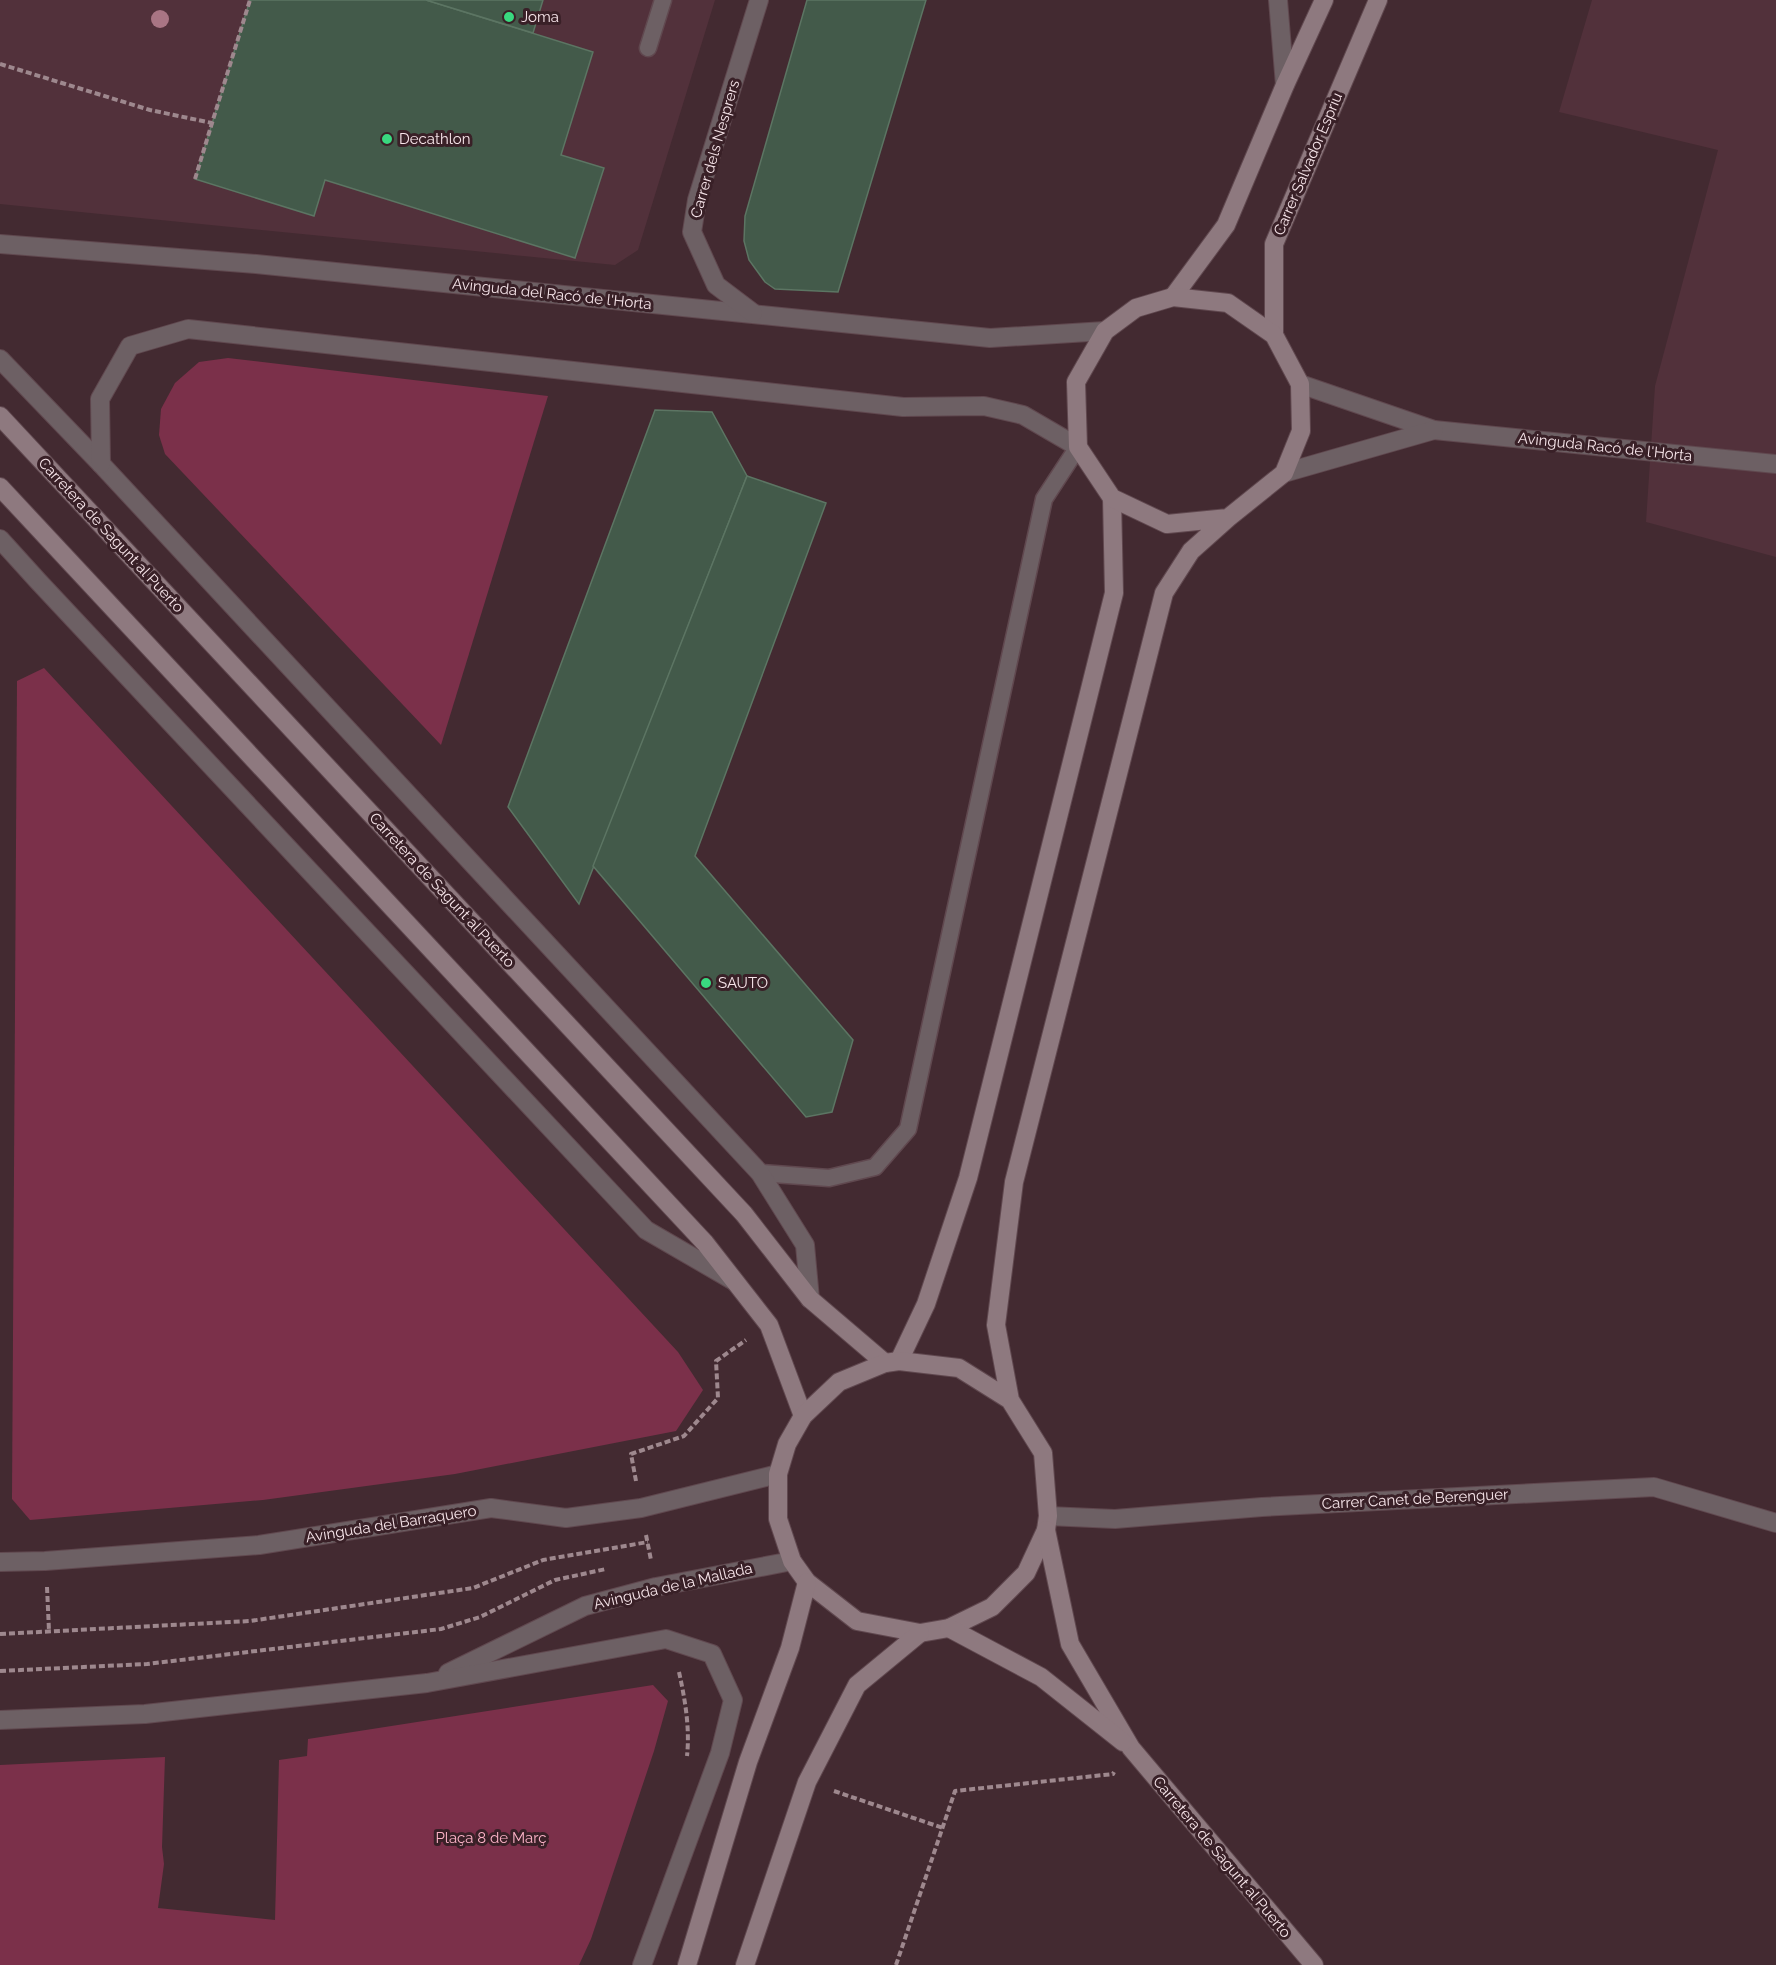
<svg xmlns="http://www.w3.org/2000/svg" width="1776" height="1965" font-family="Raleway,sans-serif">
  <style>
    .built { fill: #52313b }
    .green { fill: #7b304a }
    .building { fill: #435a4a; stroke: #5c7563; stroke-width: 1.5 }
    .lines { fill: none; stroke-linecap: round; stroke-linejoin: round }
    .lane-casing { stroke: #60484f; stroke-width: 19 }
    .street-casing { stroke: #60484f; stroke-width: 20 }
    .secondary-casing { stroke: #60484f; stroke-width: 20 }
    .path { stroke: #9e888e; stroke-width: 4; stroke-dasharray: 6 3; stroke-linecap: butt }
    .lane { stroke: #6d6064; stroke-width: 16 }
    .street { stroke: #6d6064; stroke-width: 18 }
    .secondary { stroke: #8e797f; stroke-width: 18 }
    .tree { fill: #a97584 }
    .poi-dot { fill: #39d87f; stroke: #392027; stroke-width: 2 }
    .labels { text-anchor: middle; stroke-width: 6; stroke-linejoin: round; paint-order: stroke }
    .poi-label { font-size: 15px; fill: #f7e5ea; stroke: #392027; text-anchor: start }
    .street-label { font-size: 15px; fill: #f7e5ea; stroke: #392027 }
    .park-label { font-size: 15px; fill: #fdb3c8; stroke: #392027 }
  </style>
  <rect width="100%" height="100%" fill="#432a31"/>
  <g class="built">
    <path d="M0,0H715L638,250L615,265L0,204Z"/>
    <path d="M1592,0H1776V557L1646,522L1655,386L1718,150L1559,112Z"/>
  </g>
  <g class="green">
    <path d="M228,358L548,396L441,745L165,454L159,435L161,409L175,383L199,362Z"/>
    <path d="M44,668L678,1352L703,1390L676,1431L455,1474L263,1500L30,1520L12,1499L17,681Z"/>
    <path d="M653,1685L668,1701L654,1751L591,1939L579,1965H0V1765L165,1757L162,1847L164,1864L158,1908L275,1920L279,1760L307,1756L308,1739Z"/>
  </g>
  <g class="building">
    <path d="M250,0H426L593,52L561,155L604,168L575,258L325,180L314,216L195,179Z"/>
    <path d="M426,0H543L533,33Z"/>
    <path d="M807,0H926L838,292L775,289L765,282L749,260L744,241L745,216Z"/>
    <path d="M655,410L712,412L747,476L579,904L508,807Z"/>
    <path d="M747,476L826,503L695,856L853,1040L832,1112L806,1117L593,866Z"/>
  </g>
  <g class="lines">
    <defs>
      <g id="lane">
        <path d="M648,48L663,0"/>
        <path d="M760,1173L829,1178L875,1167L908,1129L1044,499L1078,447"/>
      </g>
      <g id="street">
        <path d="M1278,0L1285,85"/>
        <path d="M0,244L256,264L990,338L1105,331"/>
        <path d="M753,313L716,285L692,232L697,200L759,0"/>
        <path d="M0,359L101,464L760,1173L805,1245L810,1299"/>
        <path d="M1300,384L1434,430L1776,464"/>
        <path d="M101,464L100,399L130,346L188,329L903,407L984,406L1023,415L1078,447"/>
        <path d="M1284,473L1434,430"/>
        <path d="M0,539L38,581L646,1230L734,1281"/>
        <path d="M1048,1516L1115,1519L1262,1507L1654,1487L1776,1523"/>
        <path d="M0,1562L45,1561L259,1545L491,1508L566,1518L641,1508L778,1474"/>
        <path d="M448,1673L585,1606L656,1587L792,1561"/>
        <path d="M0,1720L145,1714L427,1683L666,1639L712,1654L733,1700L720,1753L642,1965"/>
      </g>
      <g id="secondary">
        <path d="M1173,297L1226,225L1285,85L1324,0"/>
        <path d="M1274,335V244L1378,0"/>
        <path d="M0,416L744,1214L810,1299L885,1363"/>
        <path d="M0,487L705,1243L769,1325L803,1416"/>
        <path d="M899,1361L926,1304L968,1178L1114,593L1112,498"/>
        <path d="M1010,1400L959,1368L899,1361L885,1363L839,1382L803,1416L787,1444L778,1474V1519L792,1561L807,1582L857,1621L920,1633L949,1628L992,1607L1026,1573L1046,1530L1048,1516L1043,1453L1010,1400L996,1325L1014,1182L1164,593L1191,551L1228,518L1284,473L1301,431L1300,384L1274,335L1228,303L1173,297L1136,308L1105,331L1076,382L1078,447L1112,498L1167,524L1228,518"/>
        <path d="M1046,1530L1070,1644L1131,1748L1314,1965"/>
        <path d="M949,1628L1041,1677L1123,1742"/>
        <path d="M687,1965L748,1762L790,1648L807,1582"/>
        <path d="M745,1965L807,1782L857,1685L920,1633"/>
      </g>
    </defs>
    <use href="#lane" class="lane-casing"/>
    <use href="#street" class="street-casing"/>
    <use href="#secondary" class="secondary-casing"/>
    <g class="path">
      <path d="M0,64L150,110L212,123L250,0"/>
      <path d="M195,179L212,123"/>
      <path d="M636,1481L631,1454L684,1436L718,1398L716,1361L746,1340"/>
      <path d="M646,1535L651,1560"/>
      <path d="M47,1587L49,1631"/>
      <path d="M0,1634L250,1621L473,1588L543,1560L648,1542"/>
      <path d="M0,1671L147,1664L441,1629L480,1617L555,1580L606,1569"/>
      <path d="M679,1672C685,1699 690,1728 687,1756"/>
      <path d="M834,1791L943,1828"/>
      <path d="M896,1965L955,1791L1113,1774L1114,1772"/>
    </g>
    <use href="#lane" class="lane"/>
    <use href="#street" class="street"/>
    <use href="#secondary" class="secondary"/>
  </g>
  <circle class="tree" cx="160" cy="19" r="9"/>
  <g class="poi-dot">
    <circle cx="509" cy="17" r="6"/>
    <circle cx="387" cy="139" r="6"/>
    <circle cx="706" cy="983" r="6"/>
  </g>
  <g class="labels">
    <g class="poi-label">
      <text x="521" y="22">Joma</text>
      <text x="399" y="144">Decathlon</text>
      <text x="718" y="988">SAUTO</text>
    </g>
    <g class="street-label">
      <text transform="translate(715 149) rotate(-74)" y="5">Carrer dels Nesprers</text>
      <text transform="translate(1308 164) rotate(-67)" y="5">Carrer Salvador Espriu</text>
      <text transform="translate(552 294) rotate(6)" y="5">Avinguda del Racó de l'Horta</text>
      <text transform="translate(1605 447) rotate(6)" y="5">Avinguda Racó de l'Horta</text>
      <text transform="translate(111 535) rotate(47)" y="5">Carretera de Sagunt al Puerto</text>
      <text transform="translate(442 890) rotate(47)" y="5">Carretera de Sagunt al Puerto</text>
      <text transform="translate(1415 1499) rotate(-3)" y="5">Carrer Canet de Berenguer</text>
      <text transform="translate(391 1524) rotate(-9)" y="5">Avinguda del Barraquero</text>
      <text transform="translate(673 1586) rotate(-13)" y="5">Avinguda de la Mallada</text>
      <text transform="translate(1222 1857) rotate(50)" y="5">Carretera de Sagunt al Puerto</text>
    </g>
    <g class="park-label">
      <text x="491" y="1843">Plaça 8 de Març</text>
    </g>
  </g>
</svg>
